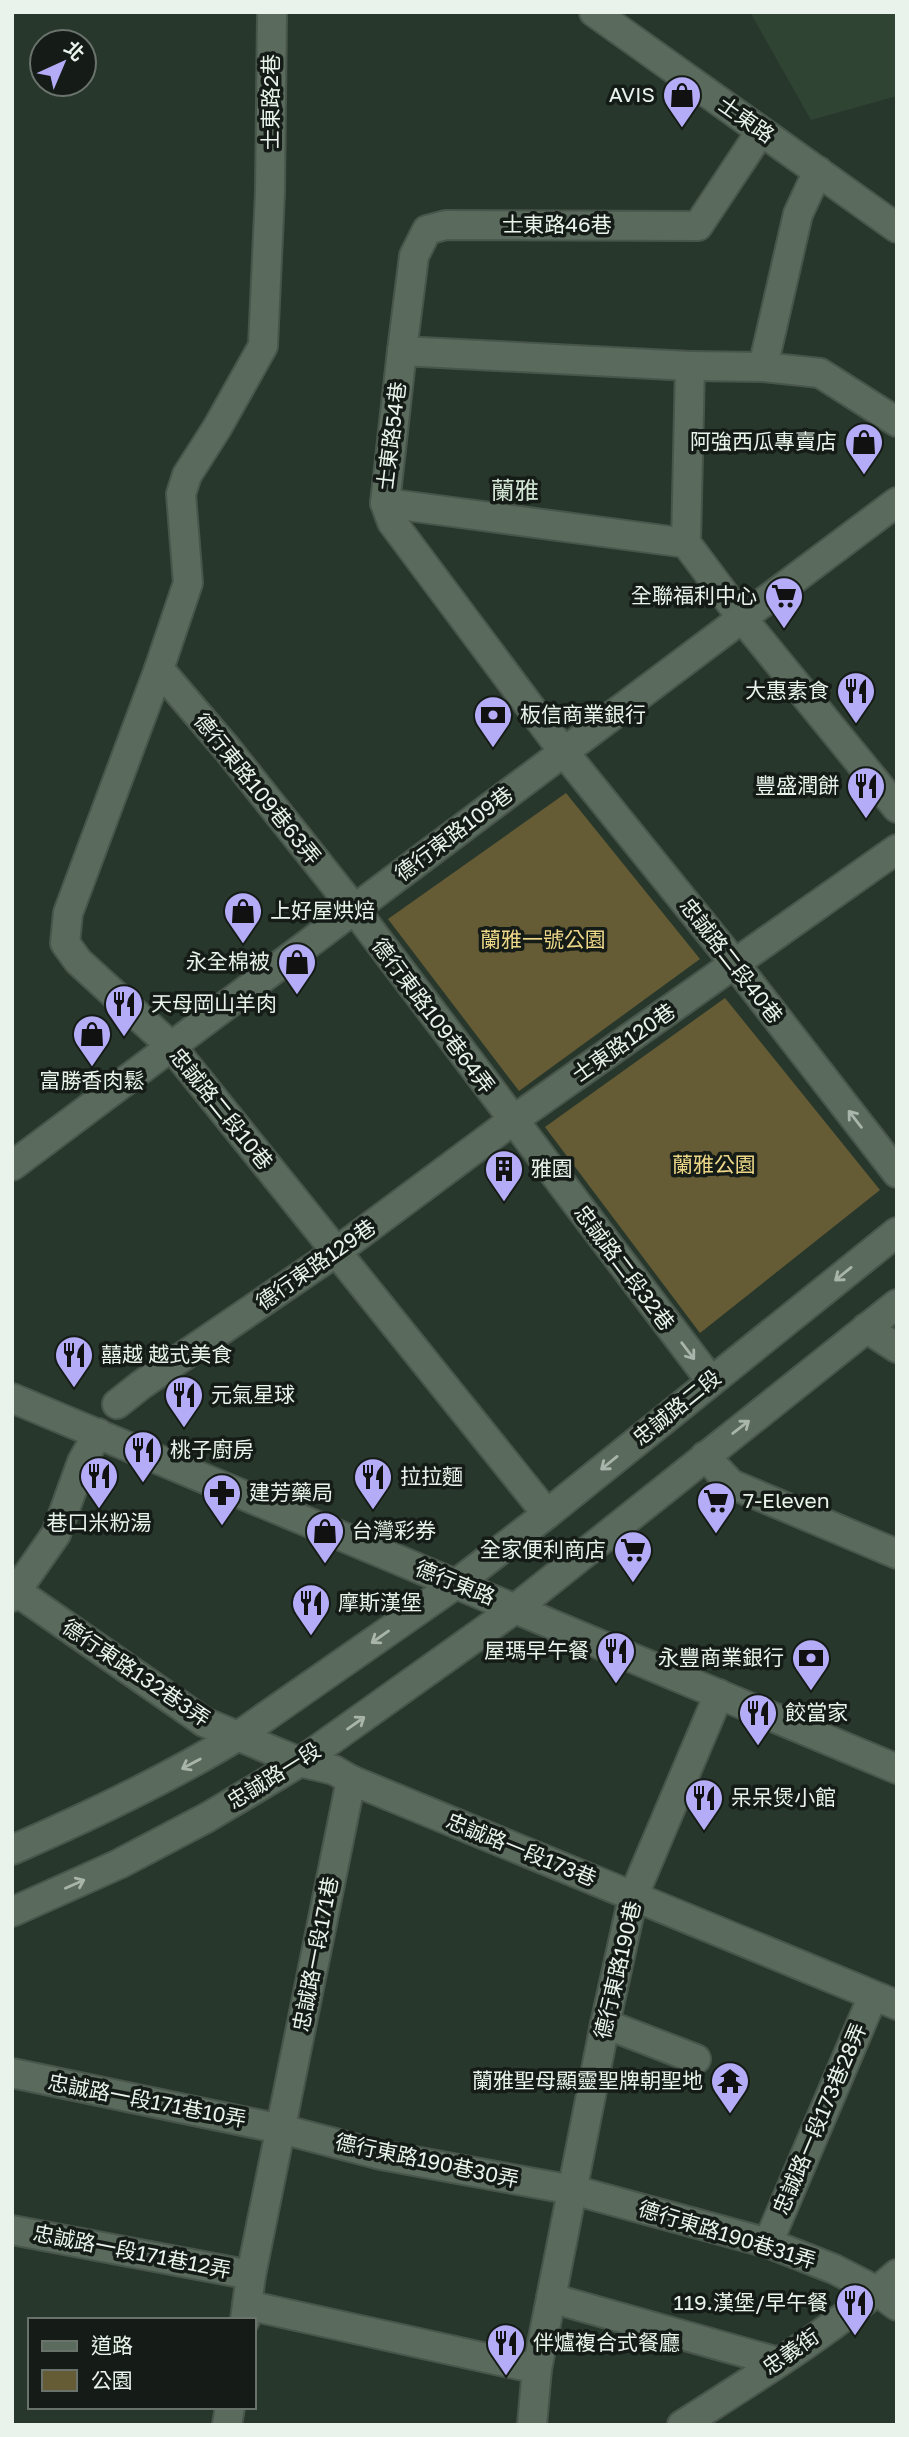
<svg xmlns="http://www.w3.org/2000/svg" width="909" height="2437" font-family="'Golos Text','Noto Sans TC',sans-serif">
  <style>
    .built { fill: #304434 }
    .green { fill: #655b35 }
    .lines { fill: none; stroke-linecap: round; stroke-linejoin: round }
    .minor-casing { stroke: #48554b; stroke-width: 32 }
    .minor { stroke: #5a6a5c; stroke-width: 28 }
    .oneway { stroke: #a9b5ab }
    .labels { text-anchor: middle; stroke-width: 7; stroke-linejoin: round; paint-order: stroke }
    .poi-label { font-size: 21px; fill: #e9f3eb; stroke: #151c17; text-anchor: start }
    .street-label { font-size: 21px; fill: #e9f3eb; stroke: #151c17 }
    .park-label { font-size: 21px; fill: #edd788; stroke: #151c17 }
    .quarter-label { font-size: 24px; fill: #d4e7d7; stroke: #151c17 }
  </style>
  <rect width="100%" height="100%" fill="#28372b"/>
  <path class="built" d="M750,12H897V96L811,120Z"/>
  <g class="green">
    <path d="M566,793L700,959L519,1091L388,919Z"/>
    <path d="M725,998L880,1190L700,1333L545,1127Z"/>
  </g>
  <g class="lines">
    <defs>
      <g id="minor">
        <path d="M272,12L270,192L263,346L217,428L187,475L181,494L188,583L159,669L68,913L65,943L78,961L172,1047L547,1514"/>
        <path d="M594,12L897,228"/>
        <path d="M402,351L414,256L427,230L446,225L698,226L761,131"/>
        <path d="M690,366L402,351L385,503L392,522L563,751L735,964L897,1173"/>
        <path d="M763,367L798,214L818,171"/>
        <path d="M385,503L686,543L742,618L897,808"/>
        <path d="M686,543L690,366L763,367L820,373L897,422"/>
        <path d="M159,669L228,750L355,910L711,1381"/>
        <path d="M12,1166L897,502"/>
        <path d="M866,1328L897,1348"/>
        <path d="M12,1398L897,1769"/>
        <path d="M117,1404L141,1385L336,1252L512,1121L897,849"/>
        <path d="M705,1456L731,1484L897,1554"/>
        <path d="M16,1591L204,1722L300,1762L334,1770L351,1780L897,2005"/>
        <path d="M12,1597L56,1534L82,1462L98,1433"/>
        <path d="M12,1850C90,1816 166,1780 238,1736L456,1584L547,1514L897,1232"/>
        <path d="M12,1912L119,1864L208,1817L300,1762L516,1608L897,1304"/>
        <path d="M605,2024L696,2059"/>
        <path d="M12,2073L281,2129L381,2155L573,2190L768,2243L834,2269L877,2291L897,2306"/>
        <path d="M12,2230L251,2275"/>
        <path d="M768,2243L873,1996"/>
        <path d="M551,2298L778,2362"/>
        <path d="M247,2305L537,2369"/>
        <path d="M245,2320L251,2275L351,1780"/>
        <path d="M227,2425L230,2407"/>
        <path d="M532,2425L537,2369L605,2024L633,1897L719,1694"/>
        <path d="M682,2425C755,2378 831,2332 897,2274"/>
      </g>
    </defs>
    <use href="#minor" class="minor-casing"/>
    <use href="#minor" class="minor"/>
  </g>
  <defs><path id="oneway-shaft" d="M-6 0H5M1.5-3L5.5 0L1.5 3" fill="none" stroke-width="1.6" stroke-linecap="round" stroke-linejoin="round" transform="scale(1.75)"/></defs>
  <g class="oneway">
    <use href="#oneway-shaft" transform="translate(855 1119) rotate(-128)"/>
    <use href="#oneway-shaft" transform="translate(843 1274) rotate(141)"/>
    <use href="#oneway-shaft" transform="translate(688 1351) rotate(53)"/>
    <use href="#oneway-shaft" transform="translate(741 1427) rotate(-38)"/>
    <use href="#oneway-shaft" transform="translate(609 1463) rotate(141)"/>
    <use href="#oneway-shaft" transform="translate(380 1637) rotate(145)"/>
    <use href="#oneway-shaft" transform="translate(356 1723) rotate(-35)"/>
    <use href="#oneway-shaft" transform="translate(191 1764) rotate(152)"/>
    <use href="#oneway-shaft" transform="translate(75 1884) rotate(-24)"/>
  </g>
  <defs>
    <symbol id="shop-pin" viewBox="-11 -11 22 30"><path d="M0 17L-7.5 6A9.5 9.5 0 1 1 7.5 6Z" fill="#b5acf8" stroke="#151c17"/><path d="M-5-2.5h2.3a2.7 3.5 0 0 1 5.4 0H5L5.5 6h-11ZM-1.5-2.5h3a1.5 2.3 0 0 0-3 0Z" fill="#111"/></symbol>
    <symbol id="supermarket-pin" viewBox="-11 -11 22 30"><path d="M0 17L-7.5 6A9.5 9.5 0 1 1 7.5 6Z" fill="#b5acf8" stroke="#151c17"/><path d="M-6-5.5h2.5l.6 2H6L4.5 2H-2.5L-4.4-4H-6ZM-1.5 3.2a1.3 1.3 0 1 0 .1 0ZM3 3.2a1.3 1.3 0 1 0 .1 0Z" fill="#111"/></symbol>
    <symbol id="restaurant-pin" viewBox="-11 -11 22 30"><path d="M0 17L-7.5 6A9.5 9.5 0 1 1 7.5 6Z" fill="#b5acf8" stroke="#151c17"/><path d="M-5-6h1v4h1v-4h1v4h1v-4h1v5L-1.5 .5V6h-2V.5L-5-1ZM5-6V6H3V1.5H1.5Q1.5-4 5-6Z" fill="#111"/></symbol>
    <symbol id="bank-pin" viewBox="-11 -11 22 30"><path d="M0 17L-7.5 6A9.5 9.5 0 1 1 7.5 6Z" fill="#b5acf8" stroke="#151c17"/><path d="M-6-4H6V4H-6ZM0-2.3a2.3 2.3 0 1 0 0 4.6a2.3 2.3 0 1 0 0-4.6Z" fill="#111"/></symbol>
    <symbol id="building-pin" viewBox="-11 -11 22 30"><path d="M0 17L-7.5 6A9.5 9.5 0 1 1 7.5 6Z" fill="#b5acf8" stroke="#151c17"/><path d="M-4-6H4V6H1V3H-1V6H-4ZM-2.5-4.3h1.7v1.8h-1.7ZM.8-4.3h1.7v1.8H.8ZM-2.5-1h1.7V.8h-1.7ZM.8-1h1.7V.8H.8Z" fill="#111"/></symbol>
    <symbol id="pharmacy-pin" viewBox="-11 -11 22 30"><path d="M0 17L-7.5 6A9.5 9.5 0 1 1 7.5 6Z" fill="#b5acf8" stroke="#151c17"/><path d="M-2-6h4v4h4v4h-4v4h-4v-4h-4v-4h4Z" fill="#111"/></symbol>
    <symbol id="temple-pin" viewBox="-11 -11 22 30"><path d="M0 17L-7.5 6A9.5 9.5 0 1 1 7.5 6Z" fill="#b5acf8" stroke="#151c17"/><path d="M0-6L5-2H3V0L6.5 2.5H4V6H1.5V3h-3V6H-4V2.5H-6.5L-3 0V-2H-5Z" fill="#111"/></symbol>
  </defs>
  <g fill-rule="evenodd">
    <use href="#shop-pin" x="660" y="73" width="44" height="60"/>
    <use href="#shop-pin" x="842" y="420" width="44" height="60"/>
    <use href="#supermarket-pin" x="762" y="574" width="44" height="60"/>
    <use href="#restaurant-pin" x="834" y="669" width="44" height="60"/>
    <use href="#bank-pin" x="471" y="693" width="44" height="60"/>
    <use href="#restaurant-pin" x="844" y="764" width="44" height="60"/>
    <use href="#shop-pin" x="221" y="889" width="44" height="60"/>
    <use href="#shop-pin" x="275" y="940" width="44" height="60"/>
    <use href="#restaurant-pin" x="102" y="982" width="44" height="60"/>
    <use href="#shop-pin" x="70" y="1012" width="44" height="60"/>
    <use href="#building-pin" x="482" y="1147" width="44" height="60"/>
    <use href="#restaurant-pin" x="52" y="1333" width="44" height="60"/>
    <use href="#restaurant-pin" x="162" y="1373" width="44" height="60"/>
    <use href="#restaurant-pin" x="121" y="1428" width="44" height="60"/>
    <use href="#restaurant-pin" x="77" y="1454" width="44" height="60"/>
    <use href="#restaurant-pin" x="351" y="1455" width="44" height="60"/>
    <use href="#pharmacy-pin" x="200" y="1471" width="44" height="60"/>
    <use href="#supermarket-pin" x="694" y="1479" width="44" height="60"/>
    <use href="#shop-pin" x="303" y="1509" width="44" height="60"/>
    <use href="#supermarket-pin" x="611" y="1528" width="44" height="60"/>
    <use href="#restaurant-pin" x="289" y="1581" width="44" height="60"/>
    <use href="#restaurant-pin" x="594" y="1629" width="44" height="60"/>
    <use href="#bank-pin" x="789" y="1636" width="44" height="60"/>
    <use href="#restaurant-pin" x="736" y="1691" width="44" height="60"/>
    <use href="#restaurant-pin" x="682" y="1776" width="44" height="60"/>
    <use href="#temple-pin" x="708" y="2059" width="44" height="60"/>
    <use href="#restaurant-pin" x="833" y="2281" width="44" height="60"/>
    <use href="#restaurant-pin" x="484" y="2321" width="44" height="60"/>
  </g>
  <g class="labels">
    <g class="poi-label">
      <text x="655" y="102" text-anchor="end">AVIS</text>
      <text x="837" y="449" text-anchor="end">阿強西瓜專賣店</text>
      <text x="757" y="603" text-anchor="end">全聯福利中心</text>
      <text x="829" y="698" text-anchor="end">大惠素食</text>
      <text x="520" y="722">板信商業銀行</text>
      <text x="839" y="793" text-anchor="end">豐盛潤餅</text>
      <text x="270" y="918">上好屋烘焙</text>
      <text x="270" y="969" text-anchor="end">永全棉被</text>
      <text x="151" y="1011">天母岡山羊肉</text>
      <text x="92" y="1088" text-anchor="middle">富勝香肉鬆</text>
      <text x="531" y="1176">雅園</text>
      <text x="101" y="1362">囍越 越式美食</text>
      <text x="211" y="1402">元氣星球</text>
      <text x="170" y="1457">桃子廚房</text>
      <text x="400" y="1484">拉拉麵</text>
      <text x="249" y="1500">建芳藥局</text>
      <text x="743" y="1508">7-Eleven</text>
      <text x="99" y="1530" text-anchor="middle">巷口米粉湯</text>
      <text x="352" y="1538">台灣彩券</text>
      <text x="606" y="1557" text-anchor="end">全家便利商店</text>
      <text x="338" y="1610">摩斯漢堡</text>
      <text x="589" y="1658" text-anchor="end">屋瑪早午餐</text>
      <text x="784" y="1665" text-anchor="end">永豐商業銀行</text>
      <text x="785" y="1720">餃當家</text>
      <text x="731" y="1805">呆呆煲小館</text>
      <text x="703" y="2088" text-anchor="end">蘭雅聖母顯靈聖牌朝聖地</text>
      <text x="828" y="2310" text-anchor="end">119.漢堡/早午餐</text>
      <text x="533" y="2350">伴爐複合式餐廳</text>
    </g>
    <g class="street-label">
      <text transform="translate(271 102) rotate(-90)" y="7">士東路2巷</text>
      <text transform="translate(746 120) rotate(35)" y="7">士東路</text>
      <text x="557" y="232">士東路46巷</text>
      <text transform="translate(392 436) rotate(-83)" y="7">士東路54巷</text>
      <text transform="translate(257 789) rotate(51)" y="7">德行東路109巷63弄</text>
      <text transform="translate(454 834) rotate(-37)" y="7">德行東路109巷</text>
      <text transform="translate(731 961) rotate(52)" y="7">忠誠路二段40巷</text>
      <text transform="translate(433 1016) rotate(53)" y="7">德行東路109巷64弄</text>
      <text transform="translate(624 1043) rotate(-35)" y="7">士東路120巷</text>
      <text transform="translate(221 1109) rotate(51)" y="7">忠誠路二段10巷</text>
      <text transform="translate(316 1265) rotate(-35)" y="7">德行東路129巷</text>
      <text transform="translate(624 1268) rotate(53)" y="7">忠誠路二段32巷</text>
      <text transform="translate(677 1408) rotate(-39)" y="7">忠誠路二段</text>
      <text transform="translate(455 1583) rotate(22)" y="7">德行東路</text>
      <text transform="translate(136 1673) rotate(34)" y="7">德行東路132巷3弄</text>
      <text transform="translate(274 1776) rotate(-32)" y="7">忠誠路一段</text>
      <text transform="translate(521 1850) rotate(22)" y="7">忠誠路一段173巷</text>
      <text transform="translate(316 1954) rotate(-79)" y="7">忠誠路一段171巷</text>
      <text transform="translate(618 1970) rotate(-77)" y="7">德行東路190巷</text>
      <text transform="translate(147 2101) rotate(11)" y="7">忠誠路一段171巷10弄</text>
      <text transform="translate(820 2119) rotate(-67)" y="7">忠誠路一段173巷28弄</text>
      <text transform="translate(427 2161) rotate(12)" y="7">德行東路190巷30弄</text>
      <text transform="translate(727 2235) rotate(17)" y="7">德行東路190巷31弄</text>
      <text transform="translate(132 2252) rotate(11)" y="7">忠誠路一段171巷12弄</text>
      <text transform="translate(791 2352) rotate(-35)" y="7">忠義街</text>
    </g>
    <g class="park-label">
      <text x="543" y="947">蘭雅一號公園</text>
      <text x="714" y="1172">蘭雅公園</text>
    </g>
    <g class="quarter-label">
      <text x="515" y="499">蘭雅</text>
    </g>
  </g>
  <rect width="909" height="2437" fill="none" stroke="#e9f3eb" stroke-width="28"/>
  <rect x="28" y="2318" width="228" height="91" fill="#151c17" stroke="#6a726c" stroke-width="2"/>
  <rect x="42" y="2341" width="35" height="10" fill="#5a6a5c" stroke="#6a726c" stroke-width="2"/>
  <text x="91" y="2353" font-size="21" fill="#e9f3eb">道路</text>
  <rect x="42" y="2370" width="35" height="21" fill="#655b35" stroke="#6a726c" stroke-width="2"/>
  <text x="91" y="2388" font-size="21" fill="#e9f3eb">公園</text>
  <g transform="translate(63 63) rotate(44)"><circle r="33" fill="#151c17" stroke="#6a726c" stroke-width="2"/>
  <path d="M0-5L12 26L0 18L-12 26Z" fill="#b5acf8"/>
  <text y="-10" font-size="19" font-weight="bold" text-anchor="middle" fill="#e9f3eb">北</text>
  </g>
</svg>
